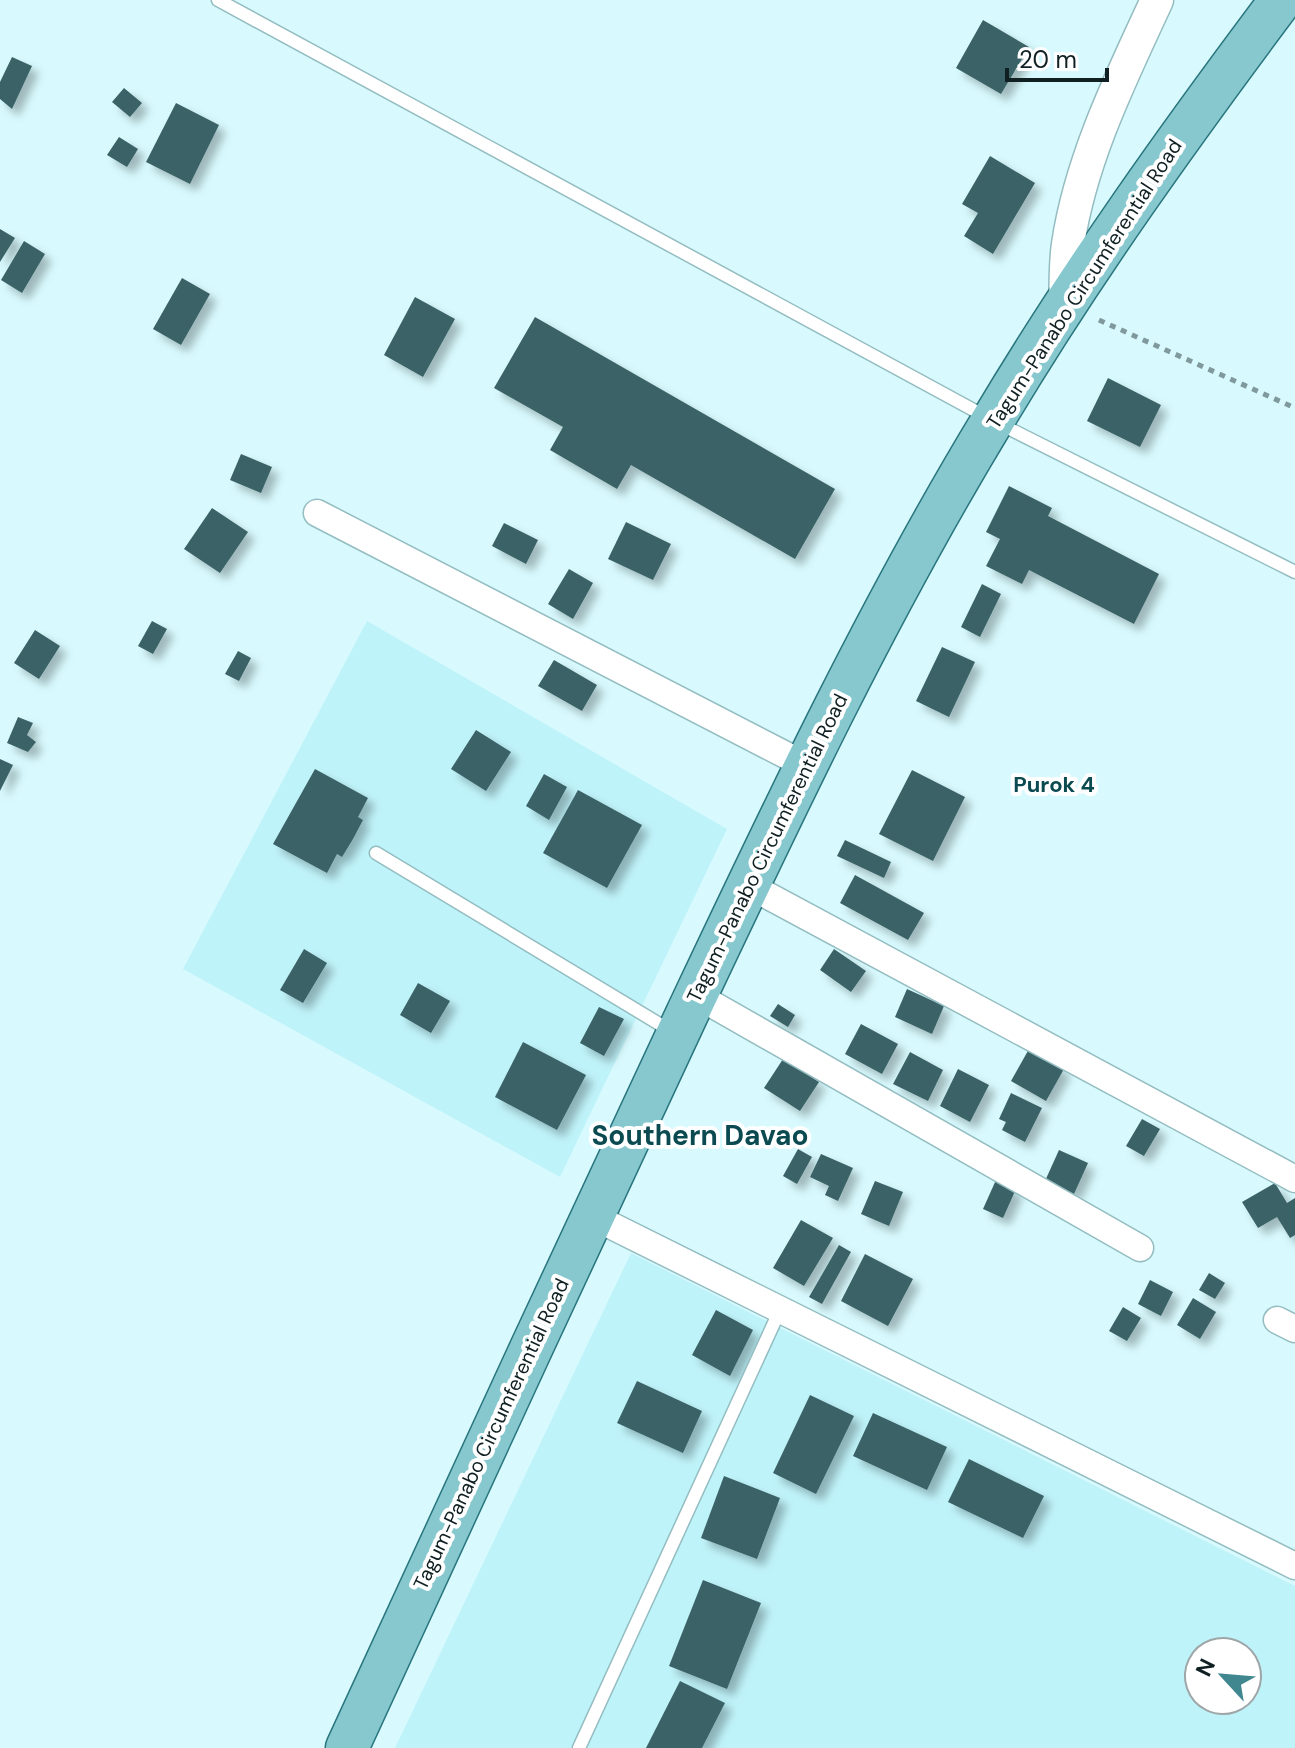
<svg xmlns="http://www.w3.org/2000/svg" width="1295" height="1748" font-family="'DM Sans',sans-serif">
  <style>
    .built { fill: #bff3fa; fill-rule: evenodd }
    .building { fill: #3b6266; filter: url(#shadow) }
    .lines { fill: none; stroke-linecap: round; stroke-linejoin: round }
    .service-casing { stroke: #94bdc1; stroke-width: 15 }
    .minor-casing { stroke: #94bdc1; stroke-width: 29 }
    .tertiary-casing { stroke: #94bdc1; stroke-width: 35 }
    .primary-casing { stroke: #29757e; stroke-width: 45 }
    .path { stroke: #7f999c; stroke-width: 5; stroke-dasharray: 6 6; stroke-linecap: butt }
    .service { stroke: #fff; stroke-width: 12 }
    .minor { stroke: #fff; stroke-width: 26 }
    .tertiary { stroke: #fff; stroke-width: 32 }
    .primary { stroke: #87c8cf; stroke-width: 42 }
    .labels { text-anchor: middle; stroke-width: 8; stroke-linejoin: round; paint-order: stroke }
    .street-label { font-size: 20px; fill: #102022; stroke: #fff }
    .neighbourhood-label { font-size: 22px; font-weight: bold; fill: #0a4a50; stroke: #fff }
    .district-label { font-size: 28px; font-weight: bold; fill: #0a4a50; stroke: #fff }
  </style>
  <defs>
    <filter id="shadow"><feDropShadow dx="7" dy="7" stdDeviation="4" flood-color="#0004"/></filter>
  </defs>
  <rect width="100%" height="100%" fill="#d8fafe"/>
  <g class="built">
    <path d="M367,621L727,829L560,1177L183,969Z"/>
    <path d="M631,1253L1295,1586V1748H395ZM1199,1652H1247V1700H1199Z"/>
  </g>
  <g class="building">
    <path d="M983,20L1029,47L1001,94L956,68Z"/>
    <path d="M12,57L32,66L12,109L0,99V82Z"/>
    <path d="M124,88L142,103L130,117L112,102Z"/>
    <path d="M176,103L219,125L190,184L146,162Z"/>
    <path d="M119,137L138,149L127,167L107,155Z"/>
    <path d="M990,156L1035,183L993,254L964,236L978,213L962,204Z"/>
    <path d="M0,229L15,238L0,262Z"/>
    <path d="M24,241L45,254L22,293L1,280Z"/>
    <path d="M182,278L210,294L181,345L153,329Z"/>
    <path d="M415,297L455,319L423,377L384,355Z"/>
    <path d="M535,317L835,489L795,559L631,465L617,489L550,450L563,427L494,388Z"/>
    <path d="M1108,378L1161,405L1140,447L1087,421Z"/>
    <path d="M241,454L272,467L261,493L230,480Z"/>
    <path d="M1009,486L1052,508L1048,516L1159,574L1134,624L1029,570L1022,584L986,566L1000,539L986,532Z"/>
    <path d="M212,508L248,532L220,573L184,549Z"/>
    <path d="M626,522L671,544L653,580L608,559Z"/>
    <path d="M504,523L538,540L526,564L492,546Z"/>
    <path d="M569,569L593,583L573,619L548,604Z"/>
    <path d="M982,584L1001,594L980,637L961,627Z"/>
    <path d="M152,621L167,629L153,654L138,646Z"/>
    <path d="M35,630L60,646L39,679L14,663Z"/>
    <path d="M942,647L975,662L949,717L916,701Z"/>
    <path d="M238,651L251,658L239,681L225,674Z"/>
    <path d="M554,660L597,685L582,711L538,686Z"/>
    <path d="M18,717L33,723L27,735L36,742L28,752L7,743Z"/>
    <path d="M476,730L511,752L486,791L451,769Z"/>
    <path d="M0,759L13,765L0,791Z"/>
    <path d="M315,769L368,798L358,817L363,820L353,839L342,857L337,854L327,873L273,844Z"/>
    <path d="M912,770L965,797L933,861L879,834Z"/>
    <path d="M544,774L567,787L549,820L526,806Z"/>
    <path d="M578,790L642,825L607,888L543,853Z"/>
    <path d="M845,840L891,862L884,878L837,856Z"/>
    <path d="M855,875L924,913L908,940L840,903Z"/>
    <path d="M304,949L327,963L303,1003L280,990Z"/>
    <path d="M834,949L866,971L851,992L820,970Z"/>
    <path d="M418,983L450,1001L431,1033L400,1015Z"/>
    <path d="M907,989L944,1006L932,1034L895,1017Z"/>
    <path d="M778,1004L795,1015L788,1027L770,1016Z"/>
    <path d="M599,1007L624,1019L604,1056L580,1043Z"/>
    <path d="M861,1024L898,1044L882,1074L845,1054Z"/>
    <path d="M523,1042L586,1075L557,1130L495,1097Z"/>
    <path d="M1029,1049L1064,1069L1046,1101L1011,1081Z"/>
    <path d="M910,1052L943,1070L928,1101L893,1084Z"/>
    <path d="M783,1059L819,1082L800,1111L764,1088Z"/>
    <path d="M958,1069L989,1085L970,1122L940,1106Z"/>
    <path d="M1011,1093L1042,1108L1025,1142L1002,1130L1006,1122L999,1119Z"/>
    <path d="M1142,1119L1160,1129L1144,1156L1126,1146Z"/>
    <path d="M798,1149L812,1157L797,1184L783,1176Z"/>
    <path d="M1059,1150L1088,1163L1074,1194L1045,1181Z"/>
    <path d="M821,1154L853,1168L838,1201L825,1195L829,1186L810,1177Z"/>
    <path d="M996,1180L1016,1189L1003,1218L983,1209Z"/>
    <path d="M875,1181L903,1192L889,1226L861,1214Z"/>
    <path d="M1275,1183L1287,1203L1295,1198V1235L1290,1238L1277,1217L1258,1228L1242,1202Z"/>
    <path d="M801,1220L833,1238L804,1286L773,1268Z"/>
    <path d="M839,1245L851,1252L822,1304L809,1297Z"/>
    <path d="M865,1254L913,1279L888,1326L841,1301Z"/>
    <path d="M1209,1273L1225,1283L1215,1299L1199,1290Z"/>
    <path d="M1150,1280L1173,1292L1161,1316L1138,1304Z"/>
    <path d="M1193,1298L1216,1312L1200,1339L1177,1325Z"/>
    <path d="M1123,1307L1141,1318L1127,1341L1109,1331Z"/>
    <path d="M716,1310L753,1330L730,1376L692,1355Z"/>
    <path d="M637,1381L702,1411L683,1453L617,1423Z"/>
    <path d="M810,1395L854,1416L816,1494L773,1473Z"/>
    <path d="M873,1413L947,1447L927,1490L853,1456Z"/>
    <path d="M969,1459L1044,1496L1023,1538L948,1502Z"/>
    <path d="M724,1476L780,1498L757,1559L701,1538Z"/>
    <path d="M703,1580L761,1603L727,1689L669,1666Z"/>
    <path d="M680,1681L725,1703L702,1748H646Z"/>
  </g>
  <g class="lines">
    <defs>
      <g id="service">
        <path d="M218,0L992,420L1295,572"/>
        <path d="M376,853L671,1031"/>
        <path d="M579,1748L780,1310"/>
      </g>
      <g id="minor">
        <path d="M317,513L805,765"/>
        <path d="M748,885L1295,1179"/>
        <path d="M696,995L1140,1248"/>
        <path d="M592,1216L1295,1566"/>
        <path d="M1277,1320L1295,1329"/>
      </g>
      <path id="tertiary" d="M1065,306C1066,285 1065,264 1068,244C1081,158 1121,78 1157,0"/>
      <path id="primary" d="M347,1748C460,1503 572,1258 687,1014C782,813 877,611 993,420C1080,274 1179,136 1281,0"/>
    </defs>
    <use href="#service" class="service-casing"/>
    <use href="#minor" class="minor-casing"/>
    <use href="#tertiary" class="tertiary-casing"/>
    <use href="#primary" class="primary-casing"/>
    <path class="path" d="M1099,320L1295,408"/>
    <use href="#service" class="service"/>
    <use href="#minor" class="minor"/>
    <use href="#tertiary" class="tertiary"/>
    <use href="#primary" class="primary"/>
  </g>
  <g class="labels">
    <g class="street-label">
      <text transform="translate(1084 284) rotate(-57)" y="7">Tagum-Panabo Circumferential Road</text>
      <text transform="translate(767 848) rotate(-64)" y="7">Tagum-Panabo Circumferential Road</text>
      <text transform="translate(491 1434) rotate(-65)" y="7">Tagum-Panabo Circumferential Road</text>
    </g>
    <g class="neighbourhood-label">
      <text x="1054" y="792">Purok 4</text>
    </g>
    <g class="district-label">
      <text x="700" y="1145">Southern Davao</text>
    </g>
  </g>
  <g transform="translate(1223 1676) rotate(296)"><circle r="38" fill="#ffffff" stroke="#9fa6a7" stroke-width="2"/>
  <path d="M0-6L14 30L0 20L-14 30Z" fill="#40878f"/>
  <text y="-12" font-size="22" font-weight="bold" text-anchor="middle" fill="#102022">N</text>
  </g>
  <path d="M1007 68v12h100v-12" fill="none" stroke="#102022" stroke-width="4"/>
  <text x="1019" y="68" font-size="24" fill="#102022" stroke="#ffffff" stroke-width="6" paint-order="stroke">20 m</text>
</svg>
